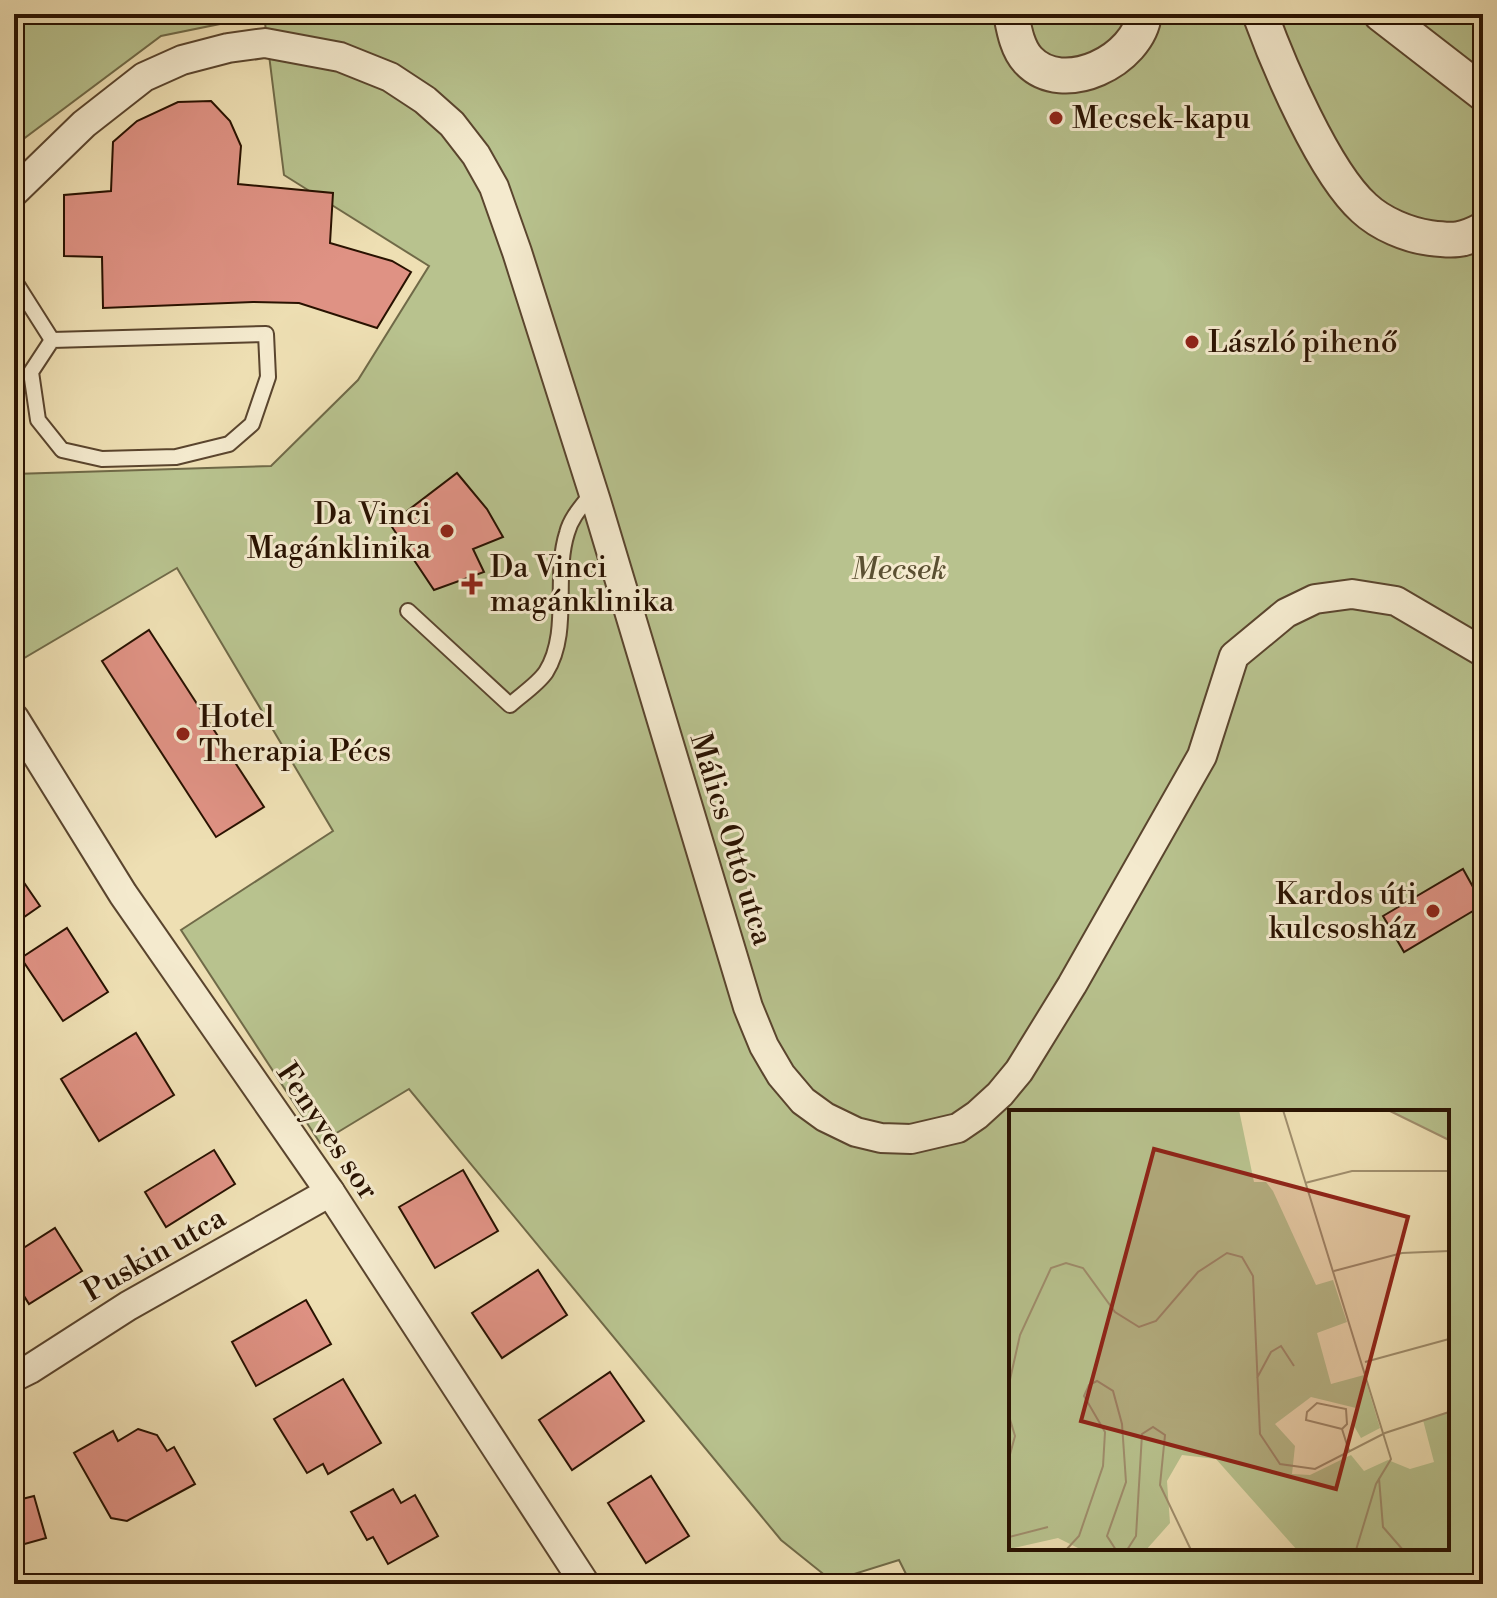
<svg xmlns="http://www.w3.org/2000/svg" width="1497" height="1598" font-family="'Libre Bodoni',serif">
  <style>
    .green { fill: #b8c28e; stroke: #706a48; stroke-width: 2; fill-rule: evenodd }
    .building { fill: #df9284; stroke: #291201; stroke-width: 2 }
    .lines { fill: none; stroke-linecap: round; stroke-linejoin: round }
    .service-casing { stroke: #5a452e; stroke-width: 18 }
    .minor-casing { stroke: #5a452e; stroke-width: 32 }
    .tertiary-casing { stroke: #5a452e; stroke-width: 38 }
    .service { stroke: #f4eace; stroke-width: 14 }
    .minor { stroke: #f4eace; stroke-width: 28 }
    .tertiary { stroke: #f4eace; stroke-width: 34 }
    .poi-dot { fill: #8f2418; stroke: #f4eace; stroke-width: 3 }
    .labels { text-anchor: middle; stroke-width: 6; stroke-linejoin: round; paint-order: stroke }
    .poi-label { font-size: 30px; fill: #291201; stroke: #f4eace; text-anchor: start }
    .park-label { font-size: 30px; font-style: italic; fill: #5b5032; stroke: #f4eace }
    .street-label { font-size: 30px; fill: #291201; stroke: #f4eace }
    .inset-road { fill: none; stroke: #9f8d6c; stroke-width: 2 }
    .view { fill: #8f2418; fill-opacity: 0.15; stroke: #8f2418; stroke-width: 4 }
    .inset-edge { fill: none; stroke: #291201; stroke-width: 4 }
  </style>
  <rect width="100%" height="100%" fill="#eedfb3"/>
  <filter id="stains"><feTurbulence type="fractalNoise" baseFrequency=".0025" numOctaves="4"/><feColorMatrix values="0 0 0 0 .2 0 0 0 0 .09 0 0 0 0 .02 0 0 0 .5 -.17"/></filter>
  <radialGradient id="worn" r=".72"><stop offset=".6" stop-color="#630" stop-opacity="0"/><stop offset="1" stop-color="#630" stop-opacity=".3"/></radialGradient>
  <path class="green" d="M14,14H1483V1584H911L899,1560L832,1581L781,1540L409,1089L320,1143L181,930L333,831L177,568L14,664V474L271,466L358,380L429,266L284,175L264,15L161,36L14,146ZM1011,1112H1447V1548H1011Z"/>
  <g class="building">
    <path d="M211,101L230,121L241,146L238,184L333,193L330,243L392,261L411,272L377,328L299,303L253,302L103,308L102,257L64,256V195L111,191L113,142L137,121L178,102Z"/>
    <path d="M457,473L487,509L503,537L473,549L484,572L434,590L390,524Z"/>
    <path d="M149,630L264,807L216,837L102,661Z"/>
    <path d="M14,868L40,906L14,924Z"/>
    <path d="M1463,869L1483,905L1404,952L1383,916Z"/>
    <path d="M67,928L108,992L63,1021L21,958Z"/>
    <path d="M136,1033L174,1095L99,1141L61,1079Z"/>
    <path d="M214,1150L235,1184L166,1227L145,1192Z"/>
    <path d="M463,1170L498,1231L435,1268L399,1207Z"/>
    <path d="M55,1228L82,1271L29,1304L14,1280V1254Z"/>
    <path d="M538,1270L567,1315L502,1358L472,1313Z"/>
    <path d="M306,1300L331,1344L256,1386L232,1342Z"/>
    <path d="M610,1372L644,1421L572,1470L539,1420Z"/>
    <path d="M343,1379L381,1443L328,1474L323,1464L307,1473L274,1419Z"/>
    <path d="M138,1429L157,1435L167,1451L174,1447L195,1484L127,1521L111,1518L74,1453L113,1431L118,1441Z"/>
    <path d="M651,1476L689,1536L646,1563L608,1503Z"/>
    <path d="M393,1489L401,1503L415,1495L438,1536L388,1564L373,1537L367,1540L351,1512Z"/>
    <path d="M34,1496L46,1538L14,1547V1501Z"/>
  </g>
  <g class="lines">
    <defs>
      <g id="service">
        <path d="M14,280L52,340"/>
        <path d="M266,334L268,377L252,424L229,444L176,457L102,459L62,450L38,420L31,372L52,340Z"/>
        <path d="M408,611L510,705C521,695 538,684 546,672C571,632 553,577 567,533C571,517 583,505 593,492"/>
      </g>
      <g id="minor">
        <path d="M14,192L84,124L144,77L182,60L228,48L265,43L340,57L390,77L425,100L452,124L476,155L494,187L517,252L596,501L748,1007L764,1046L781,1075L803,1101L825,1117L856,1132L881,1138L911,1139L958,1128L977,1115L1000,1094L1019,1071L1072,985L1202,756L1234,656L1286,613L1315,599L1352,594L1396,601L1483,652"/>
        <path d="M14,718L123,894L330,1192L585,1584"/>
        <path d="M14,1377L30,1369L128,1306L330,1192"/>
      </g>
      <g id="tertiary">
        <path d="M1011,14C1014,29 1017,48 1028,60C1063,98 1139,60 1144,14"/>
        <path d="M1260,14C1279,66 1324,172 1364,208C1381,224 1408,235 1430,238C1453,241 1463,241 1483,230"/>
        <path d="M1381,14L1483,93"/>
      </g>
    </defs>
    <use href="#service" class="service-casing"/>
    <use href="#minor" class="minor-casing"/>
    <use href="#tertiary" class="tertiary-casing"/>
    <use href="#service" class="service"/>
    <use href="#minor" class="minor"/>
    <use href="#tertiary" class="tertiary"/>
  </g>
  <g class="poi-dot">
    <circle cx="1056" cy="118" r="8"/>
    <circle cx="1192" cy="342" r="8"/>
    <circle cx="447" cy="531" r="8"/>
    <path d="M468 572h8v8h8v8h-8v8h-8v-8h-8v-8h8z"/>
    <circle cx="183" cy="734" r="8"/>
    <circle cx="1433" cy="911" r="8"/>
  </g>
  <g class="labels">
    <g class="poi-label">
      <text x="1072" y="128">Mecsek-kapu</text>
      <text x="1208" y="352">László pihenő</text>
      <text x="431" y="524" text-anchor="end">Da Vinci<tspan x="431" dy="34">Magánklinika</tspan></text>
      <text x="490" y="577">Da Vinci<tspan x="490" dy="34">magánklinika</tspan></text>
      <text x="199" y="727">Hotel<tspan x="199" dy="34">Therapia Pécs</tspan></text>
      <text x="1417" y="904" text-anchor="end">Kardos úti<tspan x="1417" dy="34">kulcsosház</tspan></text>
    </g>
    <g class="park-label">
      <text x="899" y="579">Mecsek</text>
    </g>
    <g class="street-label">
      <text transform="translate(732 839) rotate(73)" y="10">Málics Ottó utca</text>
      <text transform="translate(328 1131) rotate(56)" y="10">Fenyves sor</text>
      <text transform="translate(154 1254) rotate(-30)" y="10">Puskin utca</text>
    </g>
  </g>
  <g transform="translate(1009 1110)">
    <rect width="440" height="440" fill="#eedfb3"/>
    <path d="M0,0H230L245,72H257L264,81L307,175L324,170L338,212L308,223L322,274L355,265L371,318L352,328L345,316L347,298L302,287L266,314L286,336L283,364L301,365L342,345L355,361L379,350L401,359L425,352L414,310L440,302V440H288L207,349L173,345L158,371L161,413L137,440H73L49,428L0,439ZM379,0H440V30Z" fill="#b8c28e"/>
    <path class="inset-road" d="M274,0L382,349L367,374L347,440M379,0L440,30M296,73L343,61H440M325,161L393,143L440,141M356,252L440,229M248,268L262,242L272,236L285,256M0,274L11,225L42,158L57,153L74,158L106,202L130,217L147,211L189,162L218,143L233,147L244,166L251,324L271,354L306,359L376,323L440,302M0,306L6,326L0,348M333,319L297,310L298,302L308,293L337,299L338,314L333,319L340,341M370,368L374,417L394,440M0,427L39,417M57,440L70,426L94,356L96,322L75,286L80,275L88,271L104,281L113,314L117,372L98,426L107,440M118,440L127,426L133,324L144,317L156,325L151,375L182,440"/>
    <path class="view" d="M145,39L399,107L327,379L72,311Z"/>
    <rect width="440" height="440" class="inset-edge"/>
  </g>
  <rect width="1497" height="1598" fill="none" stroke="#eedfb3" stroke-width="48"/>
  <rect x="16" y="16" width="1465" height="1566" fill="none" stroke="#291201" stroke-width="4"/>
  <rect x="24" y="24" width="1449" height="1550" fill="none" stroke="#291201" stroke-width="2"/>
  <rect width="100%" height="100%" filter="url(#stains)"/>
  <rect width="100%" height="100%" fill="url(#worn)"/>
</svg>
